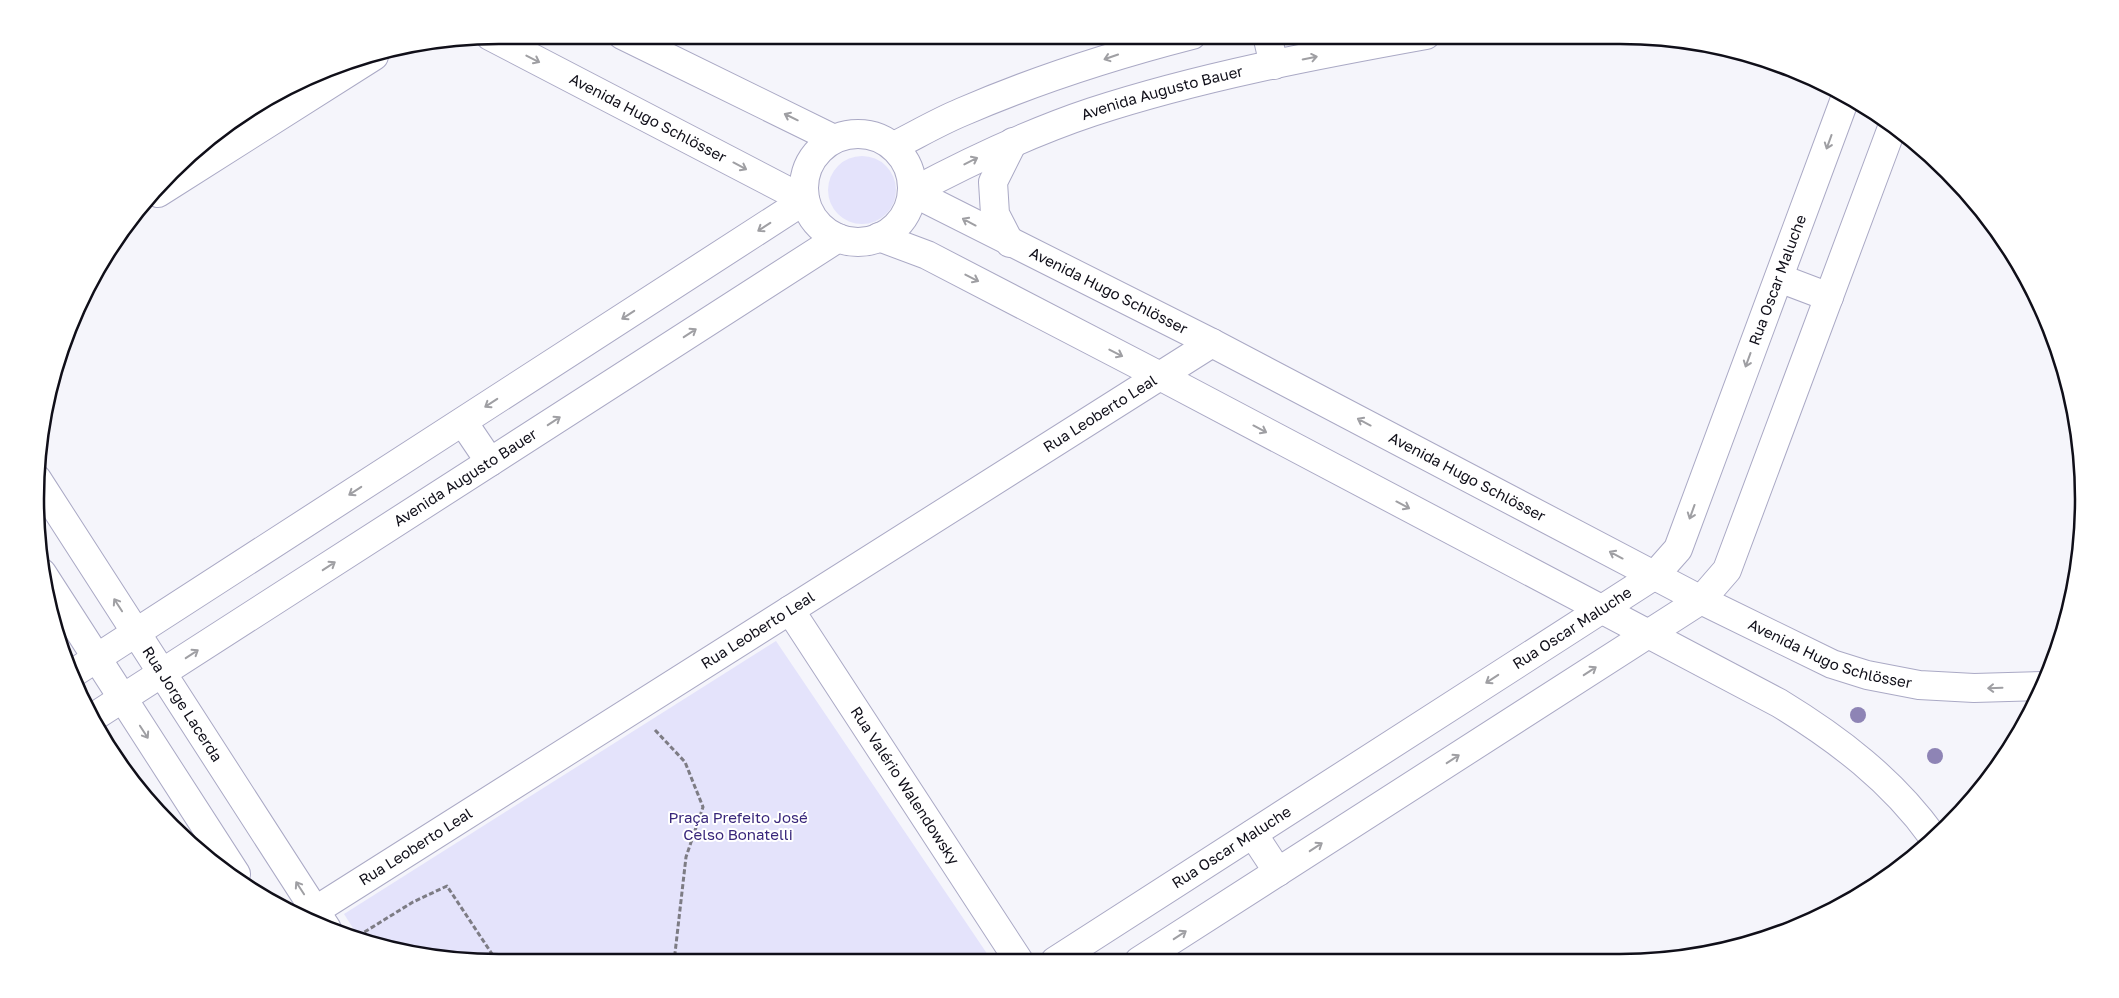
<svg xmlns="http://www.w3.org/2000/svg" width="2119" height="998" font-family="'Golos Text',sans-serif">
  <style>
    .green { fill: #e4e3fb }
    .lines { fill: none; stroke-linecap: round; stroke-linejoin: round }
    .minor-casing { stroke: #aaa9c5; stroke-width: 30 }
    .tertiary-casing { stroke: #aaa9c5; stroke-width: 30 }
    .secondary-casing { stroke: #aaa9c5; stroke-width: 30 }
    .path { stroke: #7d7c84; stroke-width: 3; stroke-dasharray: 5 2.5; stroke-linecap: butt }
    .minor { stroke: #fff; stroke-width: 28 }
    .tertiary { stroke: #fff; stroke-width: 28 }
    .secondary { stroke: #fff; stroke-width: 28 }
    .tree { fill: #8e84b5 }
    .oneway { stroke: #9f9fa3 }
    .labels { text-anchor: middle; stroke-width: 4; stroke-linejoin: round; paint-order: stroke }
    .street-label { font-size: 15px; fill: #100f19; stroke: #fff }
    .park-label { font-size: 15px; fill: #39277b; stroke: #fff }
    .rim { fill: none; stroke: #100f19; stroke-width: 2.5 }
  </style>
  <rect width="100%" height="100%" fill="#f5f5fb"/>
  <g class="green">
    <circle cx="862" cy="190" r="34"/>
    <path d="M776,641L992,961L499,963L409,954L360,939L344,914Z"/>
  </g>
  <g class="lines">
    <defs>
      <g id="minor">
        <path d="M158,193L374,56"/>
        <path d="M1779,278L1829,297"/>
        <path id="s1" d="M37,479L327,929"/>
        <path d="M42,573L236,874"/>
        <path id="s2" d="M790,610L1019,961"/>
        <path d="M1253,834L1278,872"/>
        <path id="s3" d="M305,917L1212,343"/>
        <path id="s4" d="M1055,961L1655,575L1678,549L1846,96"/>
        <path d="M1139,961L1701,600L1727,570L1893,125"/>
      </g>
      <g id="tertiary">
        <path d="M1267,35L1274,65"/>
        <path d="M894,146C916,135 938,122 962,112C1036,80 1114,55 1192,35"/>
        <path id="s5" d="M912,192C970,161 1029,133 1092,112C1199,77 1315,55 1426,35"/>
        <path d="M463,422L490,462"/>
        <path d="M75,672L805,200"/>
        <path id="s6" d="M92,718L838,238"/>
      </g>
      <g id="secondary">
        <path d="M622,35L834,139"/>
        <path id="s7" d="M490,36L805,200"/>
        <circle cx="858" cy="188" r="54"/>
        <path id="s8" d="M912,192L1212,343L1701,600L1832,664L1867,675L1919,685L1974,688L2043,686"/>
        <path d="M879,237L927,255L1160,376L1779,703C1838,739 1892,780 1933,837"/>
        <path d="M1010,243L995,214L993,182L1013,142"/>
      </g>
    </defs>
    <use href="#minor" class="minor-casing"/>
    <use href="#tertiary" class="tertiary-casing"/>
    <use href="#secondary" class="secondary-casing"/>
    <g class="path">
      <path d="M655,730L685,762L703,807L686,857L674,962"/>
      <path d="M358,936L413,902L447,886L498,963"/>
    </g>
    <use href="#minor" class="minor"/>
    <use href="#tertiary" class="tertiary"/>
    <use href="#secondary" class="secondary"/>
  </g>
  <g class="tree">
    <circle cx="1858" cy="715" r="8"/>
    <circle cx="1935" cy="756" r="8"/>
  </g>
  <defs><path id="oneway-shaft" d="M-6 0H5M1.5-3L5.5 0L1.5 3" fill="none" stroke-width="1.6" stroke-linecap="round" stroke-linejoin="round" transform="scale(1.25)"/></defs>
  <g class="oneway">
    <use href="#oneway-shaft" transform="translate(1111 57) rotate(161)"/>
    <use href="#oneway-shaft" transform="translate(1310 58) rotate(-11)"/>
    <use href="#oneway-shaft" transform="translate(533 59) rotate(27)"/>
    <use href="#oneway-shaft" transform="translate(791 117) rotate(-154)"/>
    <use href="#oneway-shaft" transform="translate(1829 142) rotate(110)"/>
    <use href="#oneway-shaft" transform="translate(971 161) rotate(-27)"/>
    <use href="#oneway-shaft" transform="translate(740 166) rotate(28)"/>
    <use href="#oneway-shaft" transform="translate(969 222) rotate(-152)"/>
    <use href="#oneway-shaft" transform="translate(764 227) rotate(147)"/>
    <use href="#oneway-shaft" transform="translate(972 278) rotate(27)"/>
    <use href="#oneway-shaft" transform="translate(628 315) rotate(147)"/>
    <use href="#oneway-shaft" transform="translate(690 333) rotate(-33)"/>
    <use href="#oneway-shaft" transform="translate(1116 353) rotate(27)"/>
    <use href="#oneway-shaft" transform="translate(1748 360) rotate(110)"/>
    <use href="#oneway-shaft" transform="translate(491 403) rotate(147)"/>
    <use href="#oneway-shaft" transform="translate(554 421) rotate(-33)"/>
    <use href="#oneway-shaft" transform="translate(1364 422) rotate(-152)"/>
    <use href="#oneway-shaft" transform="translate(1260 429) rotate(28)"/>
    <use href="#oneway-shaft" transform="translate(355 491) rotate(147)"/>
    <use href="#oneway-shaft" transform="translate(1403 505) rotate(28)"/>
    <use href="#oneway-shaft" transform="translate(1692 512) rotate(110)"/>
    <use href="#oneway-shaft" transform="translate(1616 555) rotate(-152)"/>
    <use href="#oneway-shaft" transform="translate(329 566) rotate(-33)"/>
    <use href="#oneway-shaft" transform="translate(118 605) rotate(-123)"/>
    <use href="#oneway-shaft" transform="translate(192 654) rotate(-33)"/>
    <use href="#oneway-shaft" transform="translate(1590 671) rotate(-33)"/>
    <use href="#oneway-shaft" transform="translate(1492 679) rotate(147)"/>
    <use href="#oneway-shaft" transform="translate(1995 688) rotate(178)"/>
    <use href="#oneway-shaft" transform="translate(144 732) rotate(57)"/>
    <use href="#oneway-shaft" transform="translate(1453 759) rotate(-33)"/>
    <use href="#oneway-shaft" transform="translate(1316 847) rotate(-33)"/>
    <use href="#oneway-shaft" transform="translate(300 888) rotate(-123)"/>
    <use href="#oneway-shaft" transform="translate(1180 935) rotate(-33)"/>
  </g>
  <g class="labels">
    <g class="street-label">
      <text dy="5" stroke="none"><textPath href="#s5" startOffset="270">Avenida Augusto Bauer</textPath></text>
      <text dy="5" stroke="none"><textPath href="#s7" startOffset="178">Avenida Hugo Schlösser</textPath></text>
      <text dy="5" stroke="none"><textPath href="#s4" startOffset="1035">Rua Oscar Maluche</textPath></text>
      <text dy="5" stroke="none"><textPath href="#s8" startOffset="220">Avenida Hugo Schlösser</textPath></text>
      <text dy="5" stroke="none"><textPath href="#s3" startOffset="941">Rua Leoberto Leal</textPath></text>
      <text dy="5" stroke="none"><textPath href="#s8" startOffset="624">Avenida Hugo Schlösser</textPath></text>
      <text dy="5" stroke="none"><textPath href="#s6" startOffset="444">Avenida Augusto Bauer</textPath></text>
      <text dy="5" stroke="none"><textPath href="#s4" startOffset="615">Rua Oscar Maluche</textPath></text>
      <text dy="5" stroke="none"><textPath href="#s3" startOffset="536">Rua Leoberto Leal</textPath></text>
      <text dy="5" stroke="none"><textPath href="#s8" startOffset="1029">Avenida Hugo Schlösser</textPath></text>
      <text dy="5" stroke="none"><textPath href="#s1" startOffset="268">Rua Jorge Lacerda</textPath></text>
      <text dy="5" stroke="none"><textPath href="#s2" startOffset="210">Rua Valério Walendowsky</textPath></text>
      <text dy="5" stroke="none"><textPath href="#s3" startOffset="131">Rua Leoberto Leal</textPath></text>
      <text dy="5" stroke="none"><textPath href="#s4" startOffset="210">Rua Oscar Maluche</textPath></text>
    </g>
    <g class="park-label">
      <text x="738" y="823">Praça Prefeito José<tspan x="738" dy="17">Celso Bonatelli</tspan></text>
    </g>
  </g>
  <path d="M0 0H2119V998H0ZM499 44H1620A455 455 0 0 1 2075 499V499A455 455 0 0 1 1620 954H499A455 455 0 0 1 44 499V499A455 455 0 0 1 499 44Z" fill="#fff" fill-rule="evenodd"/>
  <path class="rim" d="M499 44H1620A455 455 0 0 1 2075 499V499A455 455 0 0 1 1620 954H499A455 455 0 0 1 44 499V499A455 455 0 0 1 499 44Z"/>
</svg>
